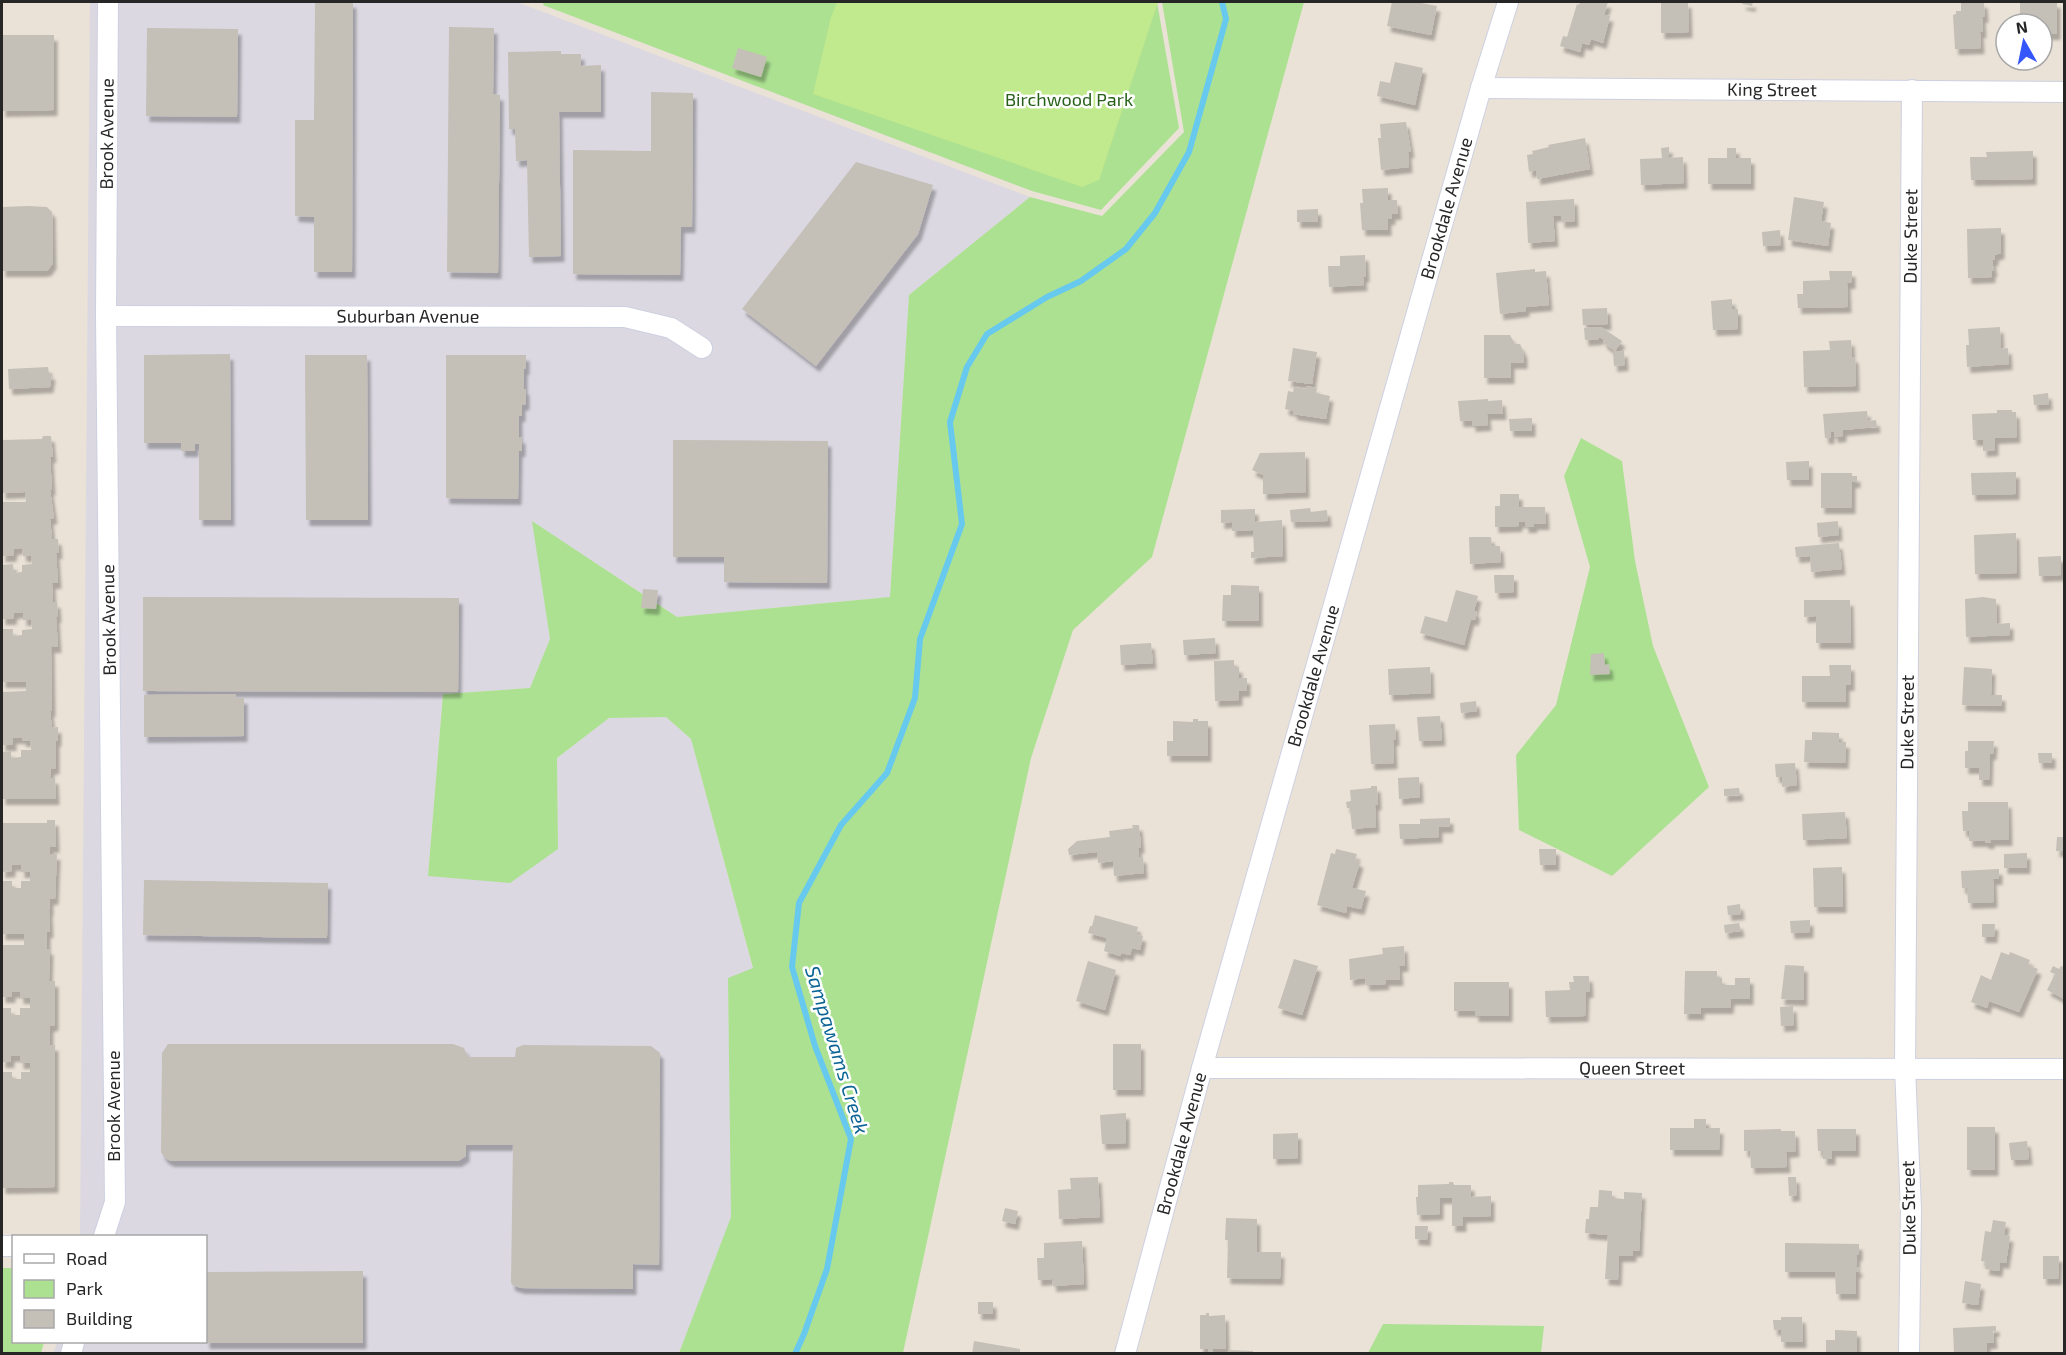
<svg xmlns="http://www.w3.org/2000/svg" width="2066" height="1355" font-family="'Exo 2',sans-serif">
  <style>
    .industrial { fill: #dbd8e1 }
    .green { fill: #ace192 }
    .pitch { fill: #c1e98d }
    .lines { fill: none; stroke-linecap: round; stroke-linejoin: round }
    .stream { stroke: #68c9ee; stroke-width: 6 }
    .building { fill: #c4bfb7; filter: url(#shadow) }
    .street-casing { stroke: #cdd0e0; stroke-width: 22 }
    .street { stroke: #fff; stroke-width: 20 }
    .labels { text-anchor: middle; stroke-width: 5; stroke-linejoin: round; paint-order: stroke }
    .street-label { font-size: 18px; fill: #262626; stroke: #fff }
    .park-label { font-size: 18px; fill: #276118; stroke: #fff }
    .water-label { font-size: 20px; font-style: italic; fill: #0c6494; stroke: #fff }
  </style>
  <defs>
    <filter id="shadow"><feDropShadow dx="3.5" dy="6" stdDeviation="1.5" flood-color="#0004"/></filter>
  </defs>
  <rect width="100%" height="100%" fill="#eae2d7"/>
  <path class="industrial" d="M90,2H517L1030,197L909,295L890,597L677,617L533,522L550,639L530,688L443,694L428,876L558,849L557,758L609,718L666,717L691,739L753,969L728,979L732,1217L679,1353L53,1354L57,1342H206V1236H80Z"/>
  <g class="green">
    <path d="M544,2H1157L1179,128L1101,210L1032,191L543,5Z"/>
    <path d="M1162,2H1304L1152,557L1073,630L1031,758L903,1353H679L731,1217L728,978L753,968L691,739L666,717L609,718L557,758L558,849L510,883L428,876L443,694L530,688L550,639L532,521L677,617L890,597L909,295L1030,197L1102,216L1184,132Z"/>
    <path d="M1581,438L1622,461L1635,561L1653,646L1709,787L1612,876L1519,830L1516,755L1556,705L1590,567L1564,476Z"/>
    <path d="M2,1268H13L14,1342H44L41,1353H2Z"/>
    <path d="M1383,1324L1544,1326L1541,1353H1368Z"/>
  </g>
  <path class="pitch" d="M837,2H1158L1099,180L1082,187L813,94L831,17Z"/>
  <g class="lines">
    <path class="stream" d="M795,1354L804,1334L827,1269L851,1139L815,1046L792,967L799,903L841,825L887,773L915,698L920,639L962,524L950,422L967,367L987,334L1047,297L1081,281L1126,249L1155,213L1189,152L1226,19L1222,2"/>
  </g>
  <g class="building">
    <path d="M315,2H353L352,272H314V217L295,216V120H314Z"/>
    <path d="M1392,2H1416L1437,6L1431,35L1387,26Z"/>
    <path d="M1580,2H1608L1604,15L1610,16L1603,43L1591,39L1589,45L1582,43L1580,52L1560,46L1563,36L1567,37L1577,4L1579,5Z"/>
    <path d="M1661,2H1688L1689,32L1661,33Z"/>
    <path d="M1743,2H1753L1752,6L1742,4Z"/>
    <path d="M1961,2H1984L1985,17H1982L1983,32H1980L1981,48L1955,49L1953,15L1956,14V11H1961Z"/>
    <path d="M2020,2H2057V34H2042V24H2020Z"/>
    <path d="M449,27L494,28L493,94L500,95L498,273L447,272Z"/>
    <path d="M147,28L238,29L237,117L146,116Z"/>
    <path d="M2,35H54V110L2,111Z"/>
    <path d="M738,48L767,57L761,77L732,68Z"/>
    <path d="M561,51V54H581V66L601,65V112H559L561,256L529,257L527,160L516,161L515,129H509L508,52Z"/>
    <path d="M1395,62L1423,68L1415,105L1377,96L1380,81L1390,83Z"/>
    <path d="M651,92L693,93L692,227H681L680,275L573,274V150L651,151Z"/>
    <path d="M1406,122L1411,152H1408L1409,167L1381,170L1378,138H1381L1380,124Z"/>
    <path d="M1585,138L1590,169L1537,179L1536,170L1529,172L1527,155L1533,154L1532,151L1549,147L1548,145Z"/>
    <path d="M1669,147V158L1683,157L1684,183L1641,185L1640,159L1662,158L1661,148Z"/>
    <path d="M1727,148H1736V158H1751V184H1708V158H1727Z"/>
    <path d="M2033,151V179L1971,180L1970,157H1987L1986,152Z"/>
    <path d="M856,162L933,185L918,234L816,366L742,309Z"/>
    <path d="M1388,188V200H1397L1398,214H1392V219H1388V230H1362L1360,203H1363L1362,189Z"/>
    <path d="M1794,197L1824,202L1821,221L1831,223L1828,246L1788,240Z"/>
    <path d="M1574,199L1575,221L1561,222V215L1553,216L1555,241L1528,243L1526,202Z"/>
    <path d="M28,206L47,207L52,212L53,263L48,270L42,271H2V207Z"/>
    <path d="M1318,209V222H1297V210Z"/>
    <path d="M2001,228V253L1995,255V260H1992L1994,271H1992V277L1968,278L1967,229Z"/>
    <path d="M1780,230L1781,245L1763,246L1762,232Z"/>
    <path d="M1365,255L1366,276L1363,277L1364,285L1329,287L1328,266H1340V256Z"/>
    <path d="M1535,269V272L1546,271L1549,305L1526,307V311L1500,314L1496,273Z"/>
    <path d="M1829,271H1852V283H1847L1848,307L1798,308L1797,294H1803V281L1830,280Z"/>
    <path d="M1732,299V309H1738V329L1713,330L1711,301Z"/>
    <path d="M1607,308L1608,324L1583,325L1582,309Z"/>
    <path d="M1601,327L1622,341L1615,351L1604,343L1603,339L1599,337V339L1585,340L1584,328Z"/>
    <path d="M2000,327L2001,349L2008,348L2009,364L1967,367L1966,345H1969L1968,329Z"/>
    <path d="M1484,335H1510L1515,344H1520L1524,353V363H1511V378H1484Z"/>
    <path d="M1851,340L1852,357H1855L1856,386L1804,387L1803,351L1830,350L1829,341Z"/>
    <path d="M1293,348L1317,352L1312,384L1288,381Z"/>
    <path d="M1624,351L1625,365L1614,366L1613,352Z"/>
    <path d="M230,354L231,520H199V444H195V451H181V443H144V355Z"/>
    <path d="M305,355H367L368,520H306Z"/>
    <path d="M446,355H526V369H524V389H526V404L522,405V416H519V438L522,437V451H519L518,499L446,498Z"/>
    <path d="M48,367L49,374H52L50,387L9,389L8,369Z"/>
    <path d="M1306,386L1317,388L1316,393L1330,396L1326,419L1293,414L1294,411L1285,409L1288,391L1293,392L1294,387L1306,389Z"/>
    <path d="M2048,393L2049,404L2034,405L2033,395Z"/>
    <path d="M1488,399V401L1502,400L1503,414H1487L1488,425L1472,426V421H1460L1458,401Z"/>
    <path d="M1997,410H2012V412H2016L2017,437L1995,438V450L1983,451V440H1973L1972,414L1997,413Z"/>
    <path d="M1867,411L1868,421L1876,420L1877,427L1843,430V436L1834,437V432H1831V438H1825L1823,414Z"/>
    <path d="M1532,418V431H1510L1509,419Z"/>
    <path d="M43,436H51L53,457H50L52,489L50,490L54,518L50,519L52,539H58L59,553H56L58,583H52L53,602H57L58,617H56L58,647H51L52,711H50L52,728L58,727V740L56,741V768L51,769L50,778H55L56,799H2V752L11,751V758L21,757V750H31L30,741H23L22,738H13V745H2V692L26,691V682H2V629H13V636L22,635V630L32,629L31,620H23V612L14,613L13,619H2V565L13,564L14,573L22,572V565L32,564L31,556H23L22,548L14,549L13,556H2V502H26L25,492L2,493V440L42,439Z"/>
    <path d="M673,440L828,441L827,583L724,582V557H673Z"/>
    <path d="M1305,452L1306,492L1263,494V475L1252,470L1260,453Z"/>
    <path d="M1809,461V480H1787L1786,462Z"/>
    <path d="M2016,472V494L1972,495L1971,473Z"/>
    <path d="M1821,473H1852V476H1857V482H1852V508H1821Z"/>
    <path d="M1500,494H1519V507H1545L1546,524H1534V527H1525V522H1519V526L1495,527V506H1500Z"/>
    <path d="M1310,508L1311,512L1327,510L1328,521L1291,522L1290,510Z"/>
    <path d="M1255,509V522L1282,520L1283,556L1251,558V552H1254L1253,530L1232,531V522L1221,523V510Z"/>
    <path d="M1838,521L1839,535L1818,537L1817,523Z"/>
    <path d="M2016,533L2017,573L1975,574L1974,535Z"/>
    <path d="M1469,537H1491L1492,546H1500L1501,562L1470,564Z"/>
    <path d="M1839,543L1842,569L1811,572L1810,556L1796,557L1795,547Z"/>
    <path d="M2061,556V575L2039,576L2038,557Z"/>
    <path d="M1494,575H1514V592L1495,593Z"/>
    <path d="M1231,585L1259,586V621H1222L1223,595H1231Z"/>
    <path d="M643,589L658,590L656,609L641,608Z"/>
    <path d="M1456,590L1478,596L1474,611L1477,612L1475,620L1471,619L1464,645L1420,633L1425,616L1447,622Z"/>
    <path d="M143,597L459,598L458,692L143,691Z"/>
    <path d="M1983,597L1996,599L1997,624L2010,623V635L1966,637L1965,599Z"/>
    <path d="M1804,600H1850L1851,643H1816V616L1804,617Z"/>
    <path d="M1215,638L1216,653L1184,655L1183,640Z"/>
    <path d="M1151,643L1153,663L1121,665L1120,645Z"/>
    <path d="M1604,653L1605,665L1609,664L1610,674L1590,675L1591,654Z"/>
    <path d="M1234,660V667H1239V678H1247V691H1239V700L1215,701L1214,661Z"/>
    <path d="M1829,665H1851V685H1846V702H1802V676H1830Z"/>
    <path d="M1430,667L1431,693L1389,695L1388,669Z"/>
    <path d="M1964,667L1992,669L1991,695H2002V706L1962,705Z"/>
    <path d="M236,694V698H244V736L144,737V695Z"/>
    <path d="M1476,701L1477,711L1461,713L1460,703Z"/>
    <path d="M1440,716L1442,740L1419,741L1417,717Z"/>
    <path d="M1193,719H1198V721H1208V756H1167V741H1173V721L1193,722Z"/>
    <path d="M1395,724L1396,740H1393L1394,763L1371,764L1369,725Z"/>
    <path d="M1812,732L1839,733V742H1846L1845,763L1804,762L1805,740H1812Z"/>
    <path d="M1968,741H1994L1993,754H1990L1989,780H1979V768H1965V751H1968Z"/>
    <path d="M2038,753H2052V763H2039Z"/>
    <path d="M1795,763L1797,785L1782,787V777H1776L1775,764Z"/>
    <path d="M1419,777L1420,797L1399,799L1398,778Z"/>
    <path d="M1371,786H1377L1378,804L1375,805L1376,827L1352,829L1350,808H1347L1346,802L1351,801L1350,790L1371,788Z"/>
    <path d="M1739,788L1740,795L1724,796V789Z"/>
    <path d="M1968,802H2008L2009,840H1991V843H1985V841H1969V831H1963L1962,811H1968Z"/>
    <path d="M1845,812L1847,838L1803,840L1802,814Z"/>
    <path d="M1450,818V827H1439V837L1400,839L1399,824H1420V819Z"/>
    <path d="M47,820H55L56,847H50V854H57L55,899H50V910H49L50,932H47V949H50L49,981H55V1025L50,1026V1045H55V1187L2,1188V1072H12V1079H21V1072H30V1063H20V1056H11V1062H2V1008H11V1015H20V1008H30V998H20V992H12V997H2V945H24V934H2V881H12V888H21V881H30V872H21V865H12V871L2,872V823H47Z"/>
    <path d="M1132,825H1139L1141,847L1138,848L1139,857H1143L1144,873L1114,876L1113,861L1098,863L1097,852L1069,855L1068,849L1077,841L1110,837L1109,831L1133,828Z"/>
    <path d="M2057,837H2064V851H2056Z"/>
    <path d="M1336,849L1357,854L1355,860L1360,862L1352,888L1366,891L1361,909L1347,906L1346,913L1317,905L1331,853L1335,854Z"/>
    <path d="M1539,849H1556V865H1540Z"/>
    <path d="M2027,853V868H2004V854Z"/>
    <path d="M1842,867L1843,907H1814L1813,868Z"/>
    <path d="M1999,869V879H1993L1994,902L1968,903L1967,888H1962L1961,871Z"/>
    <path d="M144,880L328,883L327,938L143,935Z"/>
    <path d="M1740,904L1741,914L1728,915L1727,906Z"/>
    <path d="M1095,915L1138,927L1136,934L1143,936L1140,950L1132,948L1130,955L1121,953L1120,956L1104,951L1107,938L1088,933L1090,926H1092Z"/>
    <path d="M1810,920V932L1791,933L1790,921Z"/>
    <path d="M1739,923L1741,931L1725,933L1724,925Z"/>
    <path d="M1982,924H1995L1994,937H1982Z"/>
    <path d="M1404,946L1405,966H1399L1400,980H1385L1386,984L1366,985L1365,978L1350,980L1349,959L1383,954L1382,948Z"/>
    <path d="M2001,952L2009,955L2010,952L2030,960L2028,965L2038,969L2019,1012L1989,1001L1987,1008L1971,1002L1981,975L1991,980Z"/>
    <path d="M1294,959L1318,966L1302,1015L1278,1008Z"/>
    <path d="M1088,961L1116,970L1105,1010L1076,1001Z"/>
    <path d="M1785,965L1804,966V1000L1781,999Z"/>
    <path d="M2053,966L2059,969L2061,966L2064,967V999L2047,990L2055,974L2050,972Z"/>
    <path d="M1685,971H1717V978H1722V985H1735V978H1750V999H1731L1730,1008H1701V1014H1684Z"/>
    <path d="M1573,976H1589L1590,992H1586L1585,1016L1546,1017L1545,991L1570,990L1569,982H1574Z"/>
    <path d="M1454,982H1509V1016H1475V1011H1454Z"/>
    <path d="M1793,1006L1794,1025L1781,1026L1780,1007Z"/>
    <path d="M168,1044H453L464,1048L468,1057H515L516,1048L523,1045L651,1046L660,1053L659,1265L633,1264V1289L521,1288L512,1285L511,1282L513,1145H466V1156L458,1161H171L165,1158L161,1152L162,1053Z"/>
    <rect x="1113" y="1044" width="28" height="46"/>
    <path d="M1126,1113V1143L1102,1144L1100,1115Z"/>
    <path d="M1694,1119H1706V1128H1720L1719,1150H1670V1128H1694Z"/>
    <rect x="1967" y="1127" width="28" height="43"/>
    <path d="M1781,1129V1131H1795L1796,1151L1786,1152L1787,1167L1751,1168L1750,1151H1744V1130Z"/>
    <path d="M1817,1129H1856V1151H1832V1159H1823V1151H1818Z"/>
    <path d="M1298,1133V1158L1273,1159V1134Z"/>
    <path d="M2027,1141L2029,1159L2011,1160L2009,1143Z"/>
    <path d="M1098,1177L1100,1217L1059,1219L1058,1190L1071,1189L1070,1178Z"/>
    <path d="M1788,1177H1796L1797,1195L1789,1196Z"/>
    <path d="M1449,1182H1453L1454,1185H1471V1197L1491,1196V1216L1463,1217V1226H1452V1198H1440V1214L1417,1215L1416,1197H1418V1185L1449,1184Z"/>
    <path d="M1599,1190L1612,1191V1198L1624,1199V1192L1642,1193L1639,1251H1633V1256H1619L1618,1280L1605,1279L1608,1235L1585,1233L1586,1219H1589L1590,1207H1598Z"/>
    <path d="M1005,1208L1018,1211L1015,1224L1002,1221Z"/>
    <path d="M1226,1218L1257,1219V1252H1281L1280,1279L1227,1278L1228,1240H1225Z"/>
    <path d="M1993,1220L2006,1222L2004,1235L2010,1236L2006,1263L2000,1262L1999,1271L1985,1269L1987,1262L1981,1261L1985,1231L1991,1232Z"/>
    <path d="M1415,1226H1428L1427,1240L1415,1239Z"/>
    <path d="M1082,1241L1084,1284L1053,1286L1052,1279L1038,1280L1037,1258H1044V1243Z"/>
    <path d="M1785,1243L1859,1244V1255H1857L1856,1267H1858L1859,1272H1856V1294H1836L1835,1272H1785Z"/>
    <path d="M2043,1256H2059L2058,1279H2043Z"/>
    <path d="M363,1271V1343H206V1272Z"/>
    <path d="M1965,1281L1981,1284L1978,1305L1962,1303Z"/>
    <rect x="978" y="1302" width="15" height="12"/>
    <path d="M1206,1313H1209V1316L1225,1315L1226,1349H1213V1352H1208V1349H1200V1315H1206Z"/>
    <path d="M1781,1317H1802L1803,1342H1781V1329L1774,1330L1773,1320H1781Z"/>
    <path d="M1996,1326V1331H1993L1994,1343H1987V1354H1954L1953,1328Z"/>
    <path d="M1835,1330L1857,1331V1354H1826V1340H1835Z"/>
    <path d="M974,1341L1020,1349V1354H972Z"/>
    <path d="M1228,1350L1253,1351V1354H1228Z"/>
  </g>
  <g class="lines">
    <defs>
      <g id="street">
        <path id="s1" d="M1481,88L2064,92"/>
        <path id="s2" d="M106,316L625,317L671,328L702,348"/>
        <path id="s3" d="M1202,1068L2064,1069"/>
        <path id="s4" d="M104,1236L115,1202L106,316L108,2"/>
        <path d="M2,1246H14"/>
        <path d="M71,1354L74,1342"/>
        <path id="s5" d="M1125,1354L1202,1068L1481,88L1508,2"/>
        <path id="s6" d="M1909,1354L1911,1210L1905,1068L1912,90"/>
      </g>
    </defs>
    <use href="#street" class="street-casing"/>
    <use href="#street" class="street"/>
  </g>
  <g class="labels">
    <g class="street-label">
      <text dy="6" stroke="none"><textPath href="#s1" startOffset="291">King Street</textPath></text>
      <text dy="6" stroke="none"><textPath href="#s4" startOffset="1104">Brook Avenue</textPath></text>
      <text dy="6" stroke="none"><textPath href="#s5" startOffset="1190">Brookdale Avenue</textPath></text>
      <text dy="6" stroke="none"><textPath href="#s6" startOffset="1118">Duke Street</textPath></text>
      <text dy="6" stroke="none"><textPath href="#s2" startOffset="302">Suburban Avenue</textPath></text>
      <text transform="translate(109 620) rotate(-91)" y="6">Brook Avenue</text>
      <text dy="6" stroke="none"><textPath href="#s5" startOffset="704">Brookdale Avenue</textPath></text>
      <text dy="6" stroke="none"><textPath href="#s6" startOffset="632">Duke Street</textPath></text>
      <text dy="6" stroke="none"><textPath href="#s3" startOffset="430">Queen Street</textPath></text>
      <text transform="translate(114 1106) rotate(-90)" y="6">Brook Avenue</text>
      <text dy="6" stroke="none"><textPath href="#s5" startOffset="218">Brookdale Avenue</textPath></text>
      <text transform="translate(1909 1208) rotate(-91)" y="6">Duke Street</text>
    </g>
    <g class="park-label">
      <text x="1069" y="106">Birchwood Park</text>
    </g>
    <g class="water-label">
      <text transform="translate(837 1050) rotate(73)" y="7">Sampawams Creek</text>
    </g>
  </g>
  <rect width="2066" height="1355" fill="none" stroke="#262626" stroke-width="6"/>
  <rect x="12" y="1235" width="195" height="108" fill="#ffffff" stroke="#a8a8a8" stroke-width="1.5"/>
  <rect x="24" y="1254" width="30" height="9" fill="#ffffff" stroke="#a8a8a8" stroke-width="1.5"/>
  <text x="66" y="1265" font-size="18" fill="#262626">Road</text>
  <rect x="24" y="1280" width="30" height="18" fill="#ace192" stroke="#a8a8a8" stroke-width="1.5"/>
  <text x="66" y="1295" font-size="18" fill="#262626">Park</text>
  <rect x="24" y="1310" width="30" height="18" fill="#c4bfb7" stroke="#a8a8a8" stroke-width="1.5"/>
  <text x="66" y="1325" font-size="18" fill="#262626">Building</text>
  <g transform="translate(2024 42) rotate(351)"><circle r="28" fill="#ffffff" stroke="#a8a8a8" stroke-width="1.5"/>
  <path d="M0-4.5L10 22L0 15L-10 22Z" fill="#3456fa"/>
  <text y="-9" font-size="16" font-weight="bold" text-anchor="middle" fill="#262626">N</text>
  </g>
</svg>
